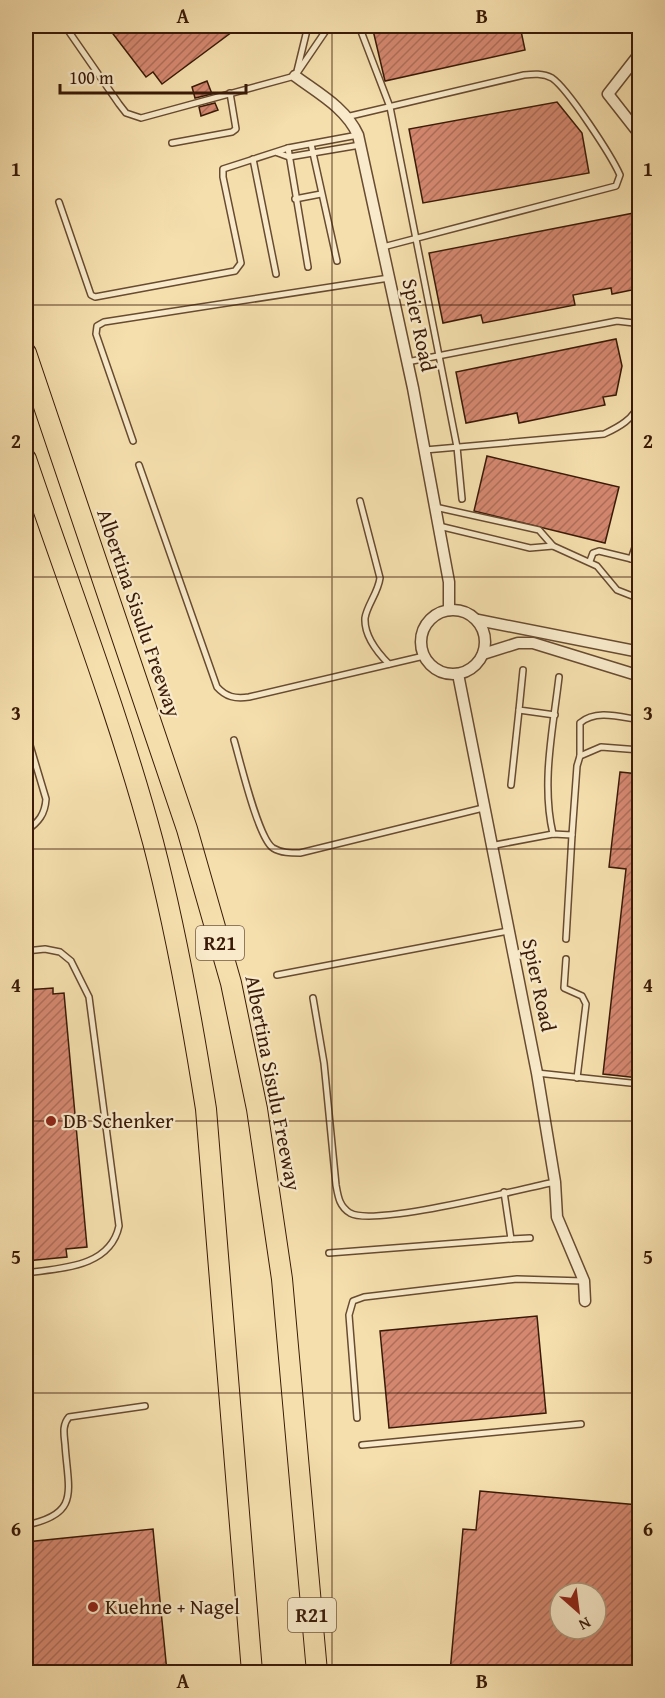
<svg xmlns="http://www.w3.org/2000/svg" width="665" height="1698" font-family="'Gentium Book Plus',serif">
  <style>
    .building { fill: url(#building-hatch); stroke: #391a08; stroke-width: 1.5; fill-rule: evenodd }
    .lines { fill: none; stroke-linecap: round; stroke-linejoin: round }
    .lane-casing { stroke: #684b31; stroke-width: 8 }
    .street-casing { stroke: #684b31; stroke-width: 13 }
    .highway-casing { stroke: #391a08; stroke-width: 22 }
    .lane { stroke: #f8eaca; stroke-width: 5 }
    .street { stroke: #f8eaca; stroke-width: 10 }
    .highway { stroke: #f5dfad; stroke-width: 20 }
    .grid { fill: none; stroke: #391a08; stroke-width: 1.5; stroke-opacity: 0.55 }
    .poi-dot { fill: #8f2418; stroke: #f8eaca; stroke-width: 2 }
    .labels { text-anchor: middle; stroke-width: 4.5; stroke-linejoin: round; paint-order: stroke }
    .shield { fill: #f8eaca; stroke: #725842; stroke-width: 1.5 }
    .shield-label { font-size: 20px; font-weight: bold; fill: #391a08 }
    .street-label { font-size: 21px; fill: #391a08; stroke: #f8eaca }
    .poi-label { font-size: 21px; fill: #391a08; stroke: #f8eaca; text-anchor: start }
    .neatline { fill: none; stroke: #391a08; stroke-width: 2 }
    .grid-label { font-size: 20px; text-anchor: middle; font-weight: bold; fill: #391a08 }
  </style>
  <defs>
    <pattern id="building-hatch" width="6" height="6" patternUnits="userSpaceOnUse" patternTransform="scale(1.5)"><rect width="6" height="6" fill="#d58870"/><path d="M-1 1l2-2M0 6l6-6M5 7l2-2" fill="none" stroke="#ae6e5a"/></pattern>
  </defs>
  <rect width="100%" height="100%" fill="#f5dfad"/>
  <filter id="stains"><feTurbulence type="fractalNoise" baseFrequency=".00333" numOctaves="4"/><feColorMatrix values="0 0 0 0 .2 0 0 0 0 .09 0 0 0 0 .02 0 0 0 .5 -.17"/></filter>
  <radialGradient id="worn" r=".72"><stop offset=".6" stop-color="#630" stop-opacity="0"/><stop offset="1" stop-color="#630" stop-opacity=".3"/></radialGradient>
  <g class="building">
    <path d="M107,26H240L162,84L153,72L146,77Z"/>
    <path d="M372,26H520L525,50L385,81Z"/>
    <path d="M207,81L212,94L195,98L192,87Z"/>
    <path d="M557,102L582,133L589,173L423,203L409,129Z"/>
    <path d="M215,103L218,110L201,116L199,107Z"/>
    <path d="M639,212L637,289L612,294L611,288L573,295L575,305L483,323L481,315L443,323L429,253Z"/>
    <path d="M616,339L622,366L616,395L603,397L605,405L519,423L517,413L466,423L456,372Z"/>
    <path d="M487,456L619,487L605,543L474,511Z"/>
    <path d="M620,772L639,774V1078L603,1074L626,869L609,867Z"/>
    <path d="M53,988V994L64,993L87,1247L66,1249L67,1257L26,1261V990Z"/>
    <path d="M537,1316L546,1413L389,1428L380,1331Z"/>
    <path d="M480,1491L639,1505V1672H450L463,1529L476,1530ZM560,1593H596V1629H560Z"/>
    <path d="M153,1529L167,1672H26V1542Z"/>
  </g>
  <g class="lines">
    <defs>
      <g id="lane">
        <path d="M65,26L119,104L126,113L141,118L295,76L329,26"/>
        <path d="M359,26L390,107L457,447L462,499"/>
        <path d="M297,71L308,26"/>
        <path d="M346,117L524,75C533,74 543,73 552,78C568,89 611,155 620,175L616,186L383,247"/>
        <path d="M172,143L232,132L236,129L230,93"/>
        <path d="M311,144L337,261"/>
        <path d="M288,148L308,267"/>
        <path d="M278,153L289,157L360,145"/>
        <path d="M253,159L276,274"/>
        <path d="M295,199L321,194"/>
        <path d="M59,202L91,295L95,297L235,271L241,263L223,177V169L288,148L358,135"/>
        <path d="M407,362L617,321L634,323L640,328"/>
        <path d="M133,441L96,334L97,326L104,322L389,278"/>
        <path d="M425,450L604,434C619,427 634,419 640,402"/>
        <path d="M139,465L217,687C226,697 235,699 249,697L424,656"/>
        <path d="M360,501L380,578C378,593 367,605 365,618C364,635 378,653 389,664"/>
        <path d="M435,507L539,530L553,546L597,566L617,590L640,599"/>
        <path d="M439,526L530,548L553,546"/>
        <path d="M631,559L640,533"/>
        <path d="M590,561L593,553L599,551L640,561"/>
        <path d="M523,670L519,710L555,715"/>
        <path d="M26,732L46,799C45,814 39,822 26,831"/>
        <path d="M234,740C240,760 258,838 273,848C281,853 291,853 300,853L483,808"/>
        <path d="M580,756V723C596,709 620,717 640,720"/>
        <path d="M511,785L519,710"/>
        <path d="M553,834C541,783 553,729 559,677"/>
        <path d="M490,846L553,834L572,835L577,766L580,756L601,747L640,750"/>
        <path d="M566,939L572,835"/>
        <path d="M26,951L45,949L60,952L71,961L89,997L119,1226C110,1268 60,1268 26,1273"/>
        <path d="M566,959L564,988L582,996L586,1004L577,1078"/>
        <path d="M277,975L508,931"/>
        <path d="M313,998L324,1063L336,1185C338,1196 339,1206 350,1213C374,1227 520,1189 555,1182"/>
        <path d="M537,1073L640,1084"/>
        <path d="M511,1239L530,1238"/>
        <path d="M329,1253L511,1239L504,1192"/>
        <path d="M357,1418L349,1315L353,1301L364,1297L517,1279L584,1281"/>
        <path d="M362,1445L581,1424"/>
        <path d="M26,1525C81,1514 68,1491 65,1444C64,1434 62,1425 69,1417L145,1406"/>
      </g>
      <g id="street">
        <path d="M554,26H555"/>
        <path d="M640,53L608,94L637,131L640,128"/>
        <path d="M295,76C318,93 346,108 358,135L413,388L449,582V610"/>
        <circle cx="453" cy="642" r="32"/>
        <path d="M478,620L640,652"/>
        <path d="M483,654L518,643H533L640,676"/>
        <path d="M458,674L537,1073L555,1182L557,1217L584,1281L585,1301"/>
      </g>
      <g id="highway">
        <path d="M26,353L187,829L231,983L257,1109L282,1279L317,1672"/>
        <path d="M26,459C69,586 118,712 153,842C176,930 192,1020 206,1109L252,1672"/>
      </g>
    </defs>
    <use href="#lane" class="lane-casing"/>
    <use href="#street" class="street-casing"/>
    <use href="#highway" class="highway-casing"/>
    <use href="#lane" class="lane"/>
    <use href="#street" class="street"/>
    <use href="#highway" class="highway"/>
  </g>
  <path class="grid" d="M332,26V1672M26,305H640M26,577H640M26,849H640M26,1121H640M26,1393H640"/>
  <g class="poi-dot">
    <circle cx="51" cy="1121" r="6"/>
    <circle cx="93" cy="1607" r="6"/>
  </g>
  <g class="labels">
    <g class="shield">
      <rect x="196" y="926" width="48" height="34" rx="4.5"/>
      <rect x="288" y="1598" width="48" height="34" rx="4.5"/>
    </g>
    <g class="shield-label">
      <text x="220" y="950">R21</text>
      <text x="312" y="1622">R21</text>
    </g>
    <g class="street-label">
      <text transform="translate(419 325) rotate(78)" y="7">Spier Road</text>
      <text transform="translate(139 613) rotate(71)" y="7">Albertina Sisulu Freeway</text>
      <text transform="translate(539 985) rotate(78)" y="7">Spier Road</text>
      <text transform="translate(273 1083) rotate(79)" y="7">Albertina Sisulu Freeway</text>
    </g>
    <g class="poi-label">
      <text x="63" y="1128">DB Schenker</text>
      <text x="105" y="1614">Kuehne + Nagel</text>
    </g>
  </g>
  <rect width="665" height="1698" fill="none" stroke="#f5dfad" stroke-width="66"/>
  <g transform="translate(578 1611) rotate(152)"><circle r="28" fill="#f8eaca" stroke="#ac977c" stroke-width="1.5"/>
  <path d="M0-4.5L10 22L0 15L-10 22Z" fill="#8f2418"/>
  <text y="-9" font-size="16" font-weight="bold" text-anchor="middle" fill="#391a08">N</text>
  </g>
  <path d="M60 84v9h186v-9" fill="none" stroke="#391a08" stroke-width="3"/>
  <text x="69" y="84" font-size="18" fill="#391a08" stroke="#f8eaca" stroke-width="4.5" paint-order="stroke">100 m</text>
  <rect x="33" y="33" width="599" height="1632" class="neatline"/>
  <g class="grid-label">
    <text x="183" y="23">A</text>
    <text x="482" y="23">B</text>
    <text x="16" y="176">1</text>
    <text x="648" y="176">1</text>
    <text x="16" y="448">2</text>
    <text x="648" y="448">2</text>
    <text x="16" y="720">3</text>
    <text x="648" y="720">3</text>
    <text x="16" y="992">4</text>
    <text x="648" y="992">4</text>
    <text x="16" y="1264">5</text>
    <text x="648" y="1264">5</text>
    <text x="16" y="1536">6</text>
    <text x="648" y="1536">6</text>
    <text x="183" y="1688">A</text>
    <text x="482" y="1688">B</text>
  </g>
  <rect width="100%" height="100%" filter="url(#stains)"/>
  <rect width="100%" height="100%" fill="url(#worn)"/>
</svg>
